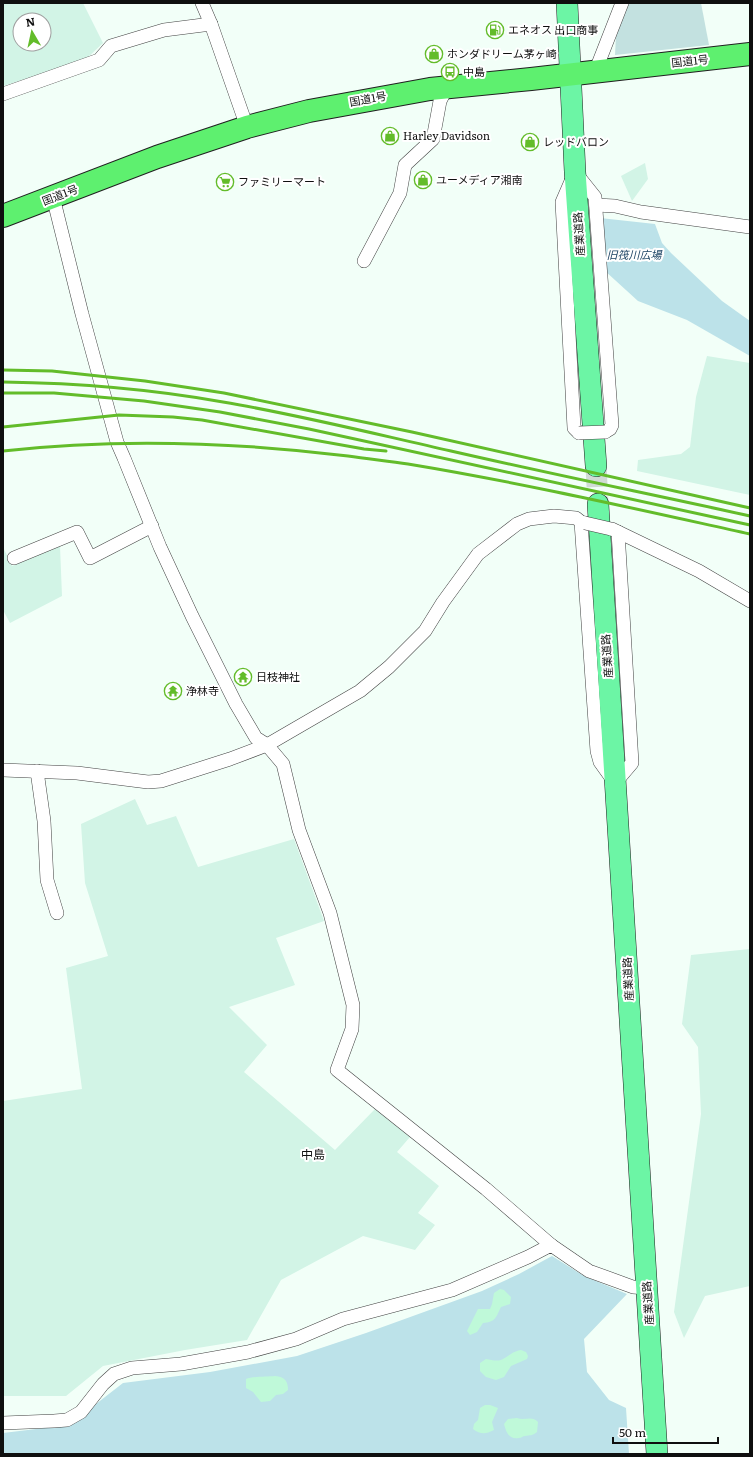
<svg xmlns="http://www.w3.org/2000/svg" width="753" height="1457" font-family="Literata,'Noto Sans JP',serif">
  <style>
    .farmland { fill: #d2f4e6; fill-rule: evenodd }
    .green { fill: #bce2e9 }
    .sand { fill: #bff9d9 }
    .cemetery { fill: #c3e1e0 }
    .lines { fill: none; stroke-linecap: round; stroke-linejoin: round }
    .primary-tunnel { stroke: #d0dbd5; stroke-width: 21; stroke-dasharray: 21 10; stroke-linecap: butt }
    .street-casing { stroke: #424242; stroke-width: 14 }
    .primary-casing { stroke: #202020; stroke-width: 22 }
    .highway-casing { stroke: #202020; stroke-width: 24 }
    .street { stroke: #fff; stroke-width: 13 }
    .primary { stroke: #6cf5a5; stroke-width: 21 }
    .highway { stroke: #5ef06f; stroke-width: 22 }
    .rail { stroke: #63bc2a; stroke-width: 3 }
    .street-bridge-casing { stroke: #424242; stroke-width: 14; stroke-linecap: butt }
    .street-bridge { stroke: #fff; stroke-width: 13 }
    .labels { text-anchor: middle; stroke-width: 4; stroke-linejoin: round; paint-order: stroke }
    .poi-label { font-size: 11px; fill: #0f0f0f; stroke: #fff; text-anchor: start }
    .street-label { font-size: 11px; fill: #0f0f0f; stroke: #fff }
    .park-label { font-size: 11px; font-style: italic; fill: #204666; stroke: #fff }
    .neighbourhood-label { font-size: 12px; fill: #0f0f0f; stroke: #fff }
  </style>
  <rect width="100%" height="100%" fill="#f2fff8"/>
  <g class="farmland">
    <path d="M3,3H83L103,43L85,60L3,86ZM20,20H44V44H20Z"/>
    <path d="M645,163L648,179L632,201L621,176Z"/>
    <path d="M707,356L750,363V495L637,471L638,460L681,454L690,447L696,397Z"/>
    <path d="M60,546L62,596L10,623L3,610V547L12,566Z"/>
    <path d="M135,799L147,825L176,816L198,867L294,839L324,921L276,938L295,985L229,1007L267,1045L244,1072L335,1150L375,1109L410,1137L397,1152L439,1186L418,1213L435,1225L415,1250L363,1236L281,1280L247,1340L185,1350L103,1366L66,1396H3V1101L82,1089L66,968L108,956L85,883L81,824Z"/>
    <path d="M750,949V1286L705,1296L684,1338L674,1312L701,1114L698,1047L682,1024L691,955Z"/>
  </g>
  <g class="green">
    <path d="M600,218L655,224L662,243L671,253L722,301L750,321V356L687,320L638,301L604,270Z"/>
    <path d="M552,1256L584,1276L627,1294L584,1339L587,1372L609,1400L626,1408L629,1454H3V1433L69,1425L123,1383L210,1372L297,1356L366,1333L482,1291L519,1274Z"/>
  </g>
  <g class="sand">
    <path d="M500,1289L504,1290L511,1297L510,1304L501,1307C496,1317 496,1322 483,1323L477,1332L470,1335L467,1331L478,1309H490L492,1304L494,1293Z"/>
    <path d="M521,1350L526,1352L528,1356L527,1359L511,1366L504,1377L496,1380L486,1377L480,1371V1363L486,1359C492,1360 498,1362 503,1359C511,1355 511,1352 521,1350Z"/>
    <path d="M275,1376C285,1377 288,1381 288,1390L283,1394L276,1395L270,1401L261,1402L253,1392L246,1388V1379C252,1376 267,1377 275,1376Z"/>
    <path d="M485,1405H490L498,1408L492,1422L494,1430C486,1434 481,1435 473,1429L474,1424L478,1420L480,1408Z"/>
    <path d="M517,1418C525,1421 532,1415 538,1422L537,1432C532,1436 530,1435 525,1436C523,1436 521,1438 519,1438C509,1440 506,1432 504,1424L508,1419Z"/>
  </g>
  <path class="cemetery" d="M629,3H701L709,45L615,55L616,36Z"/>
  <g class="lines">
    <path class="primary-tunnel" d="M596,466L598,504"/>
    <defs>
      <g id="street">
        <path d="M202,3L211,24L247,127"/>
        <path d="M595,72L622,3"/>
        <path d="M3,94L99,60L111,46L164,30L211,24"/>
        <path d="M53,197L82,314L117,442L124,458L160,547L192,616L236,704L256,738L267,745L283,764L299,830L330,913L353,1005L352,1029L337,1070L486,1189L551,1245"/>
        <path d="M596,205L615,206L641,212L750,227"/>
        <path d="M364,261L400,193L405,165L433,139L440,101L447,87"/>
        <path d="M579,433L574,428L562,202L575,172L595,197L612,425L610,429L605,432"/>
        <path d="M581,522L597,751L600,762L615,783L632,763L618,532"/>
        <path d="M612,529L699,571L750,601"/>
        <path d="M14,558L77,532L90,558L152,526"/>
        <path d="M3,770L77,773L148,782L161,781L230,759L267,745L360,691L389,667L425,631L443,602L478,554L517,524L529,519L554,516L576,518L581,522L585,523"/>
        <path d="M37,771L44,821L47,880L57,913"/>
        <path d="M3,1423L54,1421L67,1420L81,1412L103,1384L114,1374L132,1368L181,1364L248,1352L296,1339L343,1319L452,1290L528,1257L551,1245L589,1271L633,1287L647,1288"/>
      </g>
      <g id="primary">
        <path d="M567,3L575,172L596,466"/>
        <path d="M598,504L657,1454"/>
      </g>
      <path id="highway" d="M3,216L157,157L247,127L309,111L430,89L531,79L750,54"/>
    </defs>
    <use href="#street" class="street-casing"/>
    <use href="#primary" class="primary-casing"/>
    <use href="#highway" class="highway-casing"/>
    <use href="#street" class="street"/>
    <use href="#primary" class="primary"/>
    <use href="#highway" class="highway"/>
    <g class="rail">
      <path d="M3,370L52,371L145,381L224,393L412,432L750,508"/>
      <path d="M3,382C77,383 151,389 223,402C300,415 375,434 451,451C551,474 650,494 750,516"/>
      <path d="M3,393H54L144,401L220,412L309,429L750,525"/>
      <path d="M3,427L119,415L173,417L202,420L364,449L386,451"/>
      <path d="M3,451C118,438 233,442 348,456C368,459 388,461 408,464C523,483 636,509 750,534"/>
    </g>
    <defs>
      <g id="street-bridge">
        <path d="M579,433L605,432"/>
        <path d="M585,523L611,529"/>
      </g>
    </defs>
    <use href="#street-bridge" class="street-bridge-casing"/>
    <use href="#street-bridge" class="street-bridge"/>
  </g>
  <defs>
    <symbol id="fuel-ring" viewBox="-11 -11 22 22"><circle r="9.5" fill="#fff" stroke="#63bc2a" stroke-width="1.5"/><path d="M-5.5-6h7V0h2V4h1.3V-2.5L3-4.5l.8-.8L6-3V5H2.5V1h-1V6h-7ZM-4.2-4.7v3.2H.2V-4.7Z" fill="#63bc2a"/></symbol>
    <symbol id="shop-ring" viewBox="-11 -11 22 22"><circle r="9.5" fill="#fff" stroke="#63bc2a" stroke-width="1.5"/><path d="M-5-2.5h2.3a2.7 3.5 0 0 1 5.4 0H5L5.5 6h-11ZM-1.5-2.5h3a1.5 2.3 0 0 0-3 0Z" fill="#63bc2a"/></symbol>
    <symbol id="bus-ring" viewBox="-11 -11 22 22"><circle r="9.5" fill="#fff" stroke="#63bc2a" stroke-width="1.5"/><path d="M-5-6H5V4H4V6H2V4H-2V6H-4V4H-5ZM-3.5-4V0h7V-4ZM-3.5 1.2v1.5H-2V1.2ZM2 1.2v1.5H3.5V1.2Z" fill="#63bc2a"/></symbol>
    <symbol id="supermarket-ring" viewBox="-11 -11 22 22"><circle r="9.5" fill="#fff" stroke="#63bc2a" stroke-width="1.5"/><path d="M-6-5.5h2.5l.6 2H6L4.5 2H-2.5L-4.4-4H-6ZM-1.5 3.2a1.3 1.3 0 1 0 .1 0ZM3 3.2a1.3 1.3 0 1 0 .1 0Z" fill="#63bc2a"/></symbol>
    <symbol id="temple-ring" viewBox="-11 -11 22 22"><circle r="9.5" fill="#fff" stroke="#63bc2a" stroke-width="1.5"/><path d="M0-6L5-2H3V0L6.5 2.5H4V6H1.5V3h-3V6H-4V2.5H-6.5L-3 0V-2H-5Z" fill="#63bc2a"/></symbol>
  </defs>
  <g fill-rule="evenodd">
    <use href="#fuel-ring" x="485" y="20" width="20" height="20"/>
    <use href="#shop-ring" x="424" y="44" width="20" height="20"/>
    <use href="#bus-ring" x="440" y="62" width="20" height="20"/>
    <use href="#shop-ring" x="380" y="126" width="20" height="20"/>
    <use href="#shop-ring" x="520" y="132" width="20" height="20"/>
    <use href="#shop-ring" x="413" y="170" width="20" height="20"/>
    <use href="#supermarket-ring" x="215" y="172" width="20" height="20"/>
    <use href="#temple-ring" x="233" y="667" width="20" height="20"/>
    <use href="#temple-ring" x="163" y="681" width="20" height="20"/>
  </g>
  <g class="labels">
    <g class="poi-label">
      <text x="508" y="34">エネオス 出口商事</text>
      <text x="447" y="58">ホンダドリーム茅ヶ崎</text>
      <text x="463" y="76">中島</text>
      <text x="403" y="140">Harley Davidson</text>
      <text x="543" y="146">レッドバロン</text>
      <text x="436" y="184">ユーメディア湘南</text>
      <text x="238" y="186">ファミリーマート</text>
      <text x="256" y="681">日枝神社</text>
      <text x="186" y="695">浄林寺</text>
    </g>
    <g class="street-label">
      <text transform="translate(690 61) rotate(-6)" y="4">国道1号</text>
      <text transform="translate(368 99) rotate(-10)" y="4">国道1号</text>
      <text transform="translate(60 195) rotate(-21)" y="4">国道1号</text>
      <text transform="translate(579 234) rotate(-94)" y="4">産業道路</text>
      <text transform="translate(607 656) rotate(-94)" y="4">産業道路</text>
      <text transform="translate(628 979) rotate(-93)" y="4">産業道路</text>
      <text transform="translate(648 1303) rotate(-94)" y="4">産業道路</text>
    </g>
    <g class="park-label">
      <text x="634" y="259">旧筏川広場</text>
    </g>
    <g class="neighbourhood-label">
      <text x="313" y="1159">中島</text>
    </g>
  </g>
  <rect width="753" height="1457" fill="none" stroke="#0f0f0f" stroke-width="8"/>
  <g transform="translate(32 32) rotate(351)"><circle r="19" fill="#ffffff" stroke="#9f9f9f"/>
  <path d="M0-3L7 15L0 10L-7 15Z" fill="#63bc2a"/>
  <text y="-6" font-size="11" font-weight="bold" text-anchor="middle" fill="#0f0f0f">N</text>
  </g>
  <path d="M613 1437v6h105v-6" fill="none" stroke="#0f0f0f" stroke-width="2"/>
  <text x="619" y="1437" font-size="12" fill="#0f0f0f" stroke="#ffffff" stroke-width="3" paint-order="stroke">50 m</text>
</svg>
